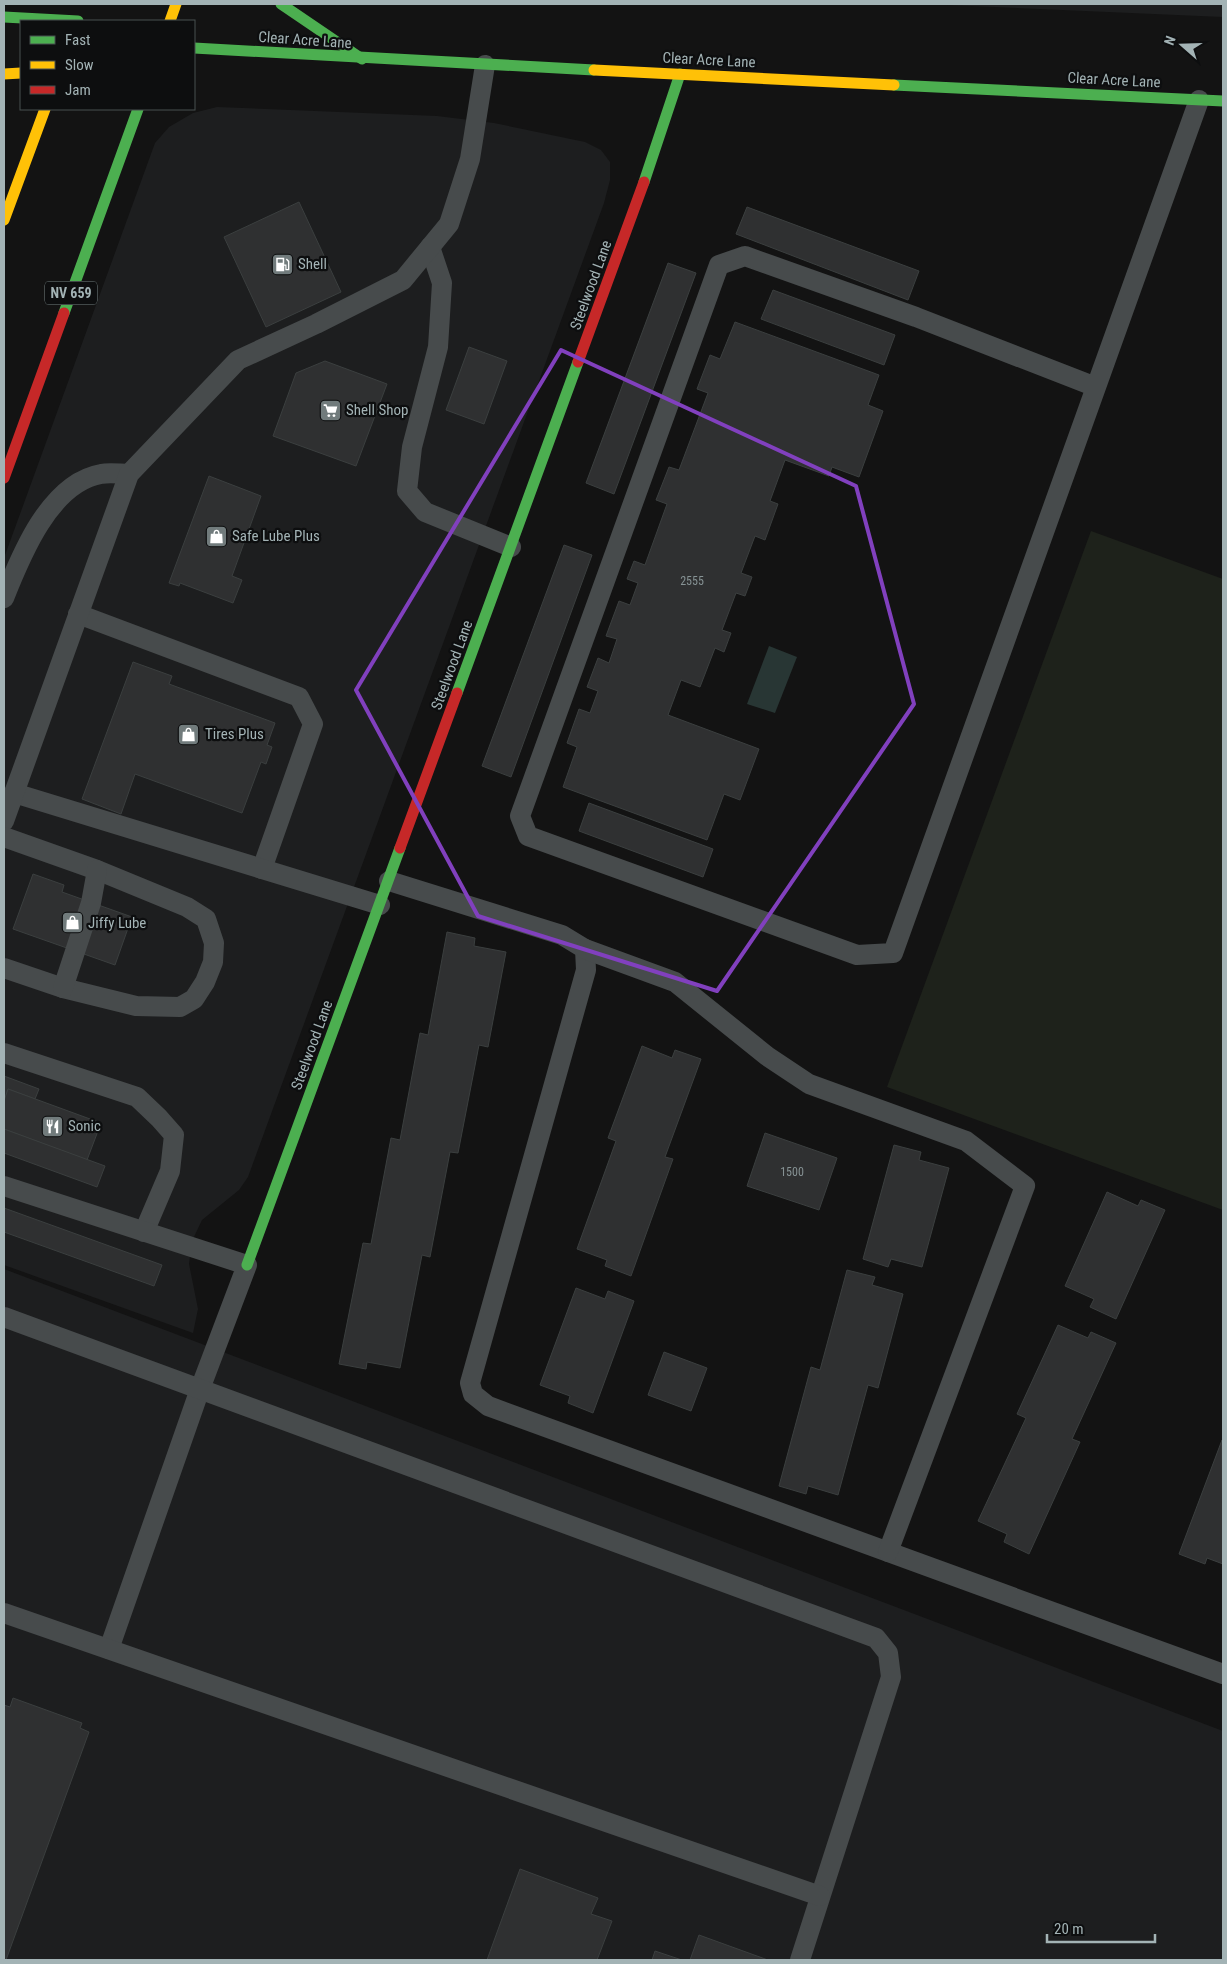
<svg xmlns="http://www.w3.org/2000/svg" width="1227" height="1964" font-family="'Roboto Condensed',sans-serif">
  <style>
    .built { fill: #1d1e1f }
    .green { fill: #1e221b }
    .water { fill: #283634 }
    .building { fill: #2f3031; stroke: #3b3f3f }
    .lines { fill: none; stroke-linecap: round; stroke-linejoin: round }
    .lane { stroke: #474b4c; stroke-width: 20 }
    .fast { stroke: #4caf50; stroke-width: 11 }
    .slow { stroke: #ffc107; stroke-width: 11 }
    .jam { stroke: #c62828; stroke-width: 11 }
    .marked { fill: none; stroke: #8140be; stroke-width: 4; stroke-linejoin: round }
    .labels { text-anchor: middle; stroke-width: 4.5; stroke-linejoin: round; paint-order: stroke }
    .number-label { font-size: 12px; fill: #869294 }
    .shield { fill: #0d0e0f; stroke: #768283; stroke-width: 1 }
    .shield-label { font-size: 14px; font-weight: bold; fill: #a3b3b5 }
    .street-label { font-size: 15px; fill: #a3b3b5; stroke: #0d0e0f }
    .poi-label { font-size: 15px; fill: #a3b3b5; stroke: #0d0e0f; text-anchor: start }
  </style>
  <rect width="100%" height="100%" fill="#131313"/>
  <g class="built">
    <path d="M924,4H1223V17Z"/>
    <path d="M217,107L437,116L494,123L585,142L601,150L610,162V180L604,203L248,1177L239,1190L202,1220L192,1241L189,1264L198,1309L193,1333L4,1265V558L155,143L169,127L193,113Z"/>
    <path d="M4,1269L1223,1731V1960H4Z"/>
  </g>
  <path class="green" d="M1091,531L1223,579V1210L887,1087Z"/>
  <path class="water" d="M769,646L797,657L775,713L747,704Z"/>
  <g class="building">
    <path d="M299,202L341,292L266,327L224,237Z"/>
    <path d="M747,207L919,271L908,300L736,234Z"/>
    <path d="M668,263L696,273L614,494L586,483Z"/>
    <path d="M773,290L895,335L884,365L761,319Z"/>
    <path d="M735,322L879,375L868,405L883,411L859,477L832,467L829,476L785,460L770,501L778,504L765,540L755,536L741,573L752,577L745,596L736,593L722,630L731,633L724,652L715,648L700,687L681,680L668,715L759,749L740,800L724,794L707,840L563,787L577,747L567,743L579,709L590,713L598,691L587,687L598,658L609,663L617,639L606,636L619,601L630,605L638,583L627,579L634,561L645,565L667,504L656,500L669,467L679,470L708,393L697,389L710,355L720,359Z"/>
    <path d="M469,347L507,361L484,424L446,410Z"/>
    <path d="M325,361L387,384L356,466L273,436L296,373Z"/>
    <path d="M209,476L261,496L232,576L242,580L233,603L180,583L179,586L169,583Z"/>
    <path d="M564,545L592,555L511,777L482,766Z"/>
    <path d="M133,662L172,676L169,684L275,723L267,745L272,747L266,764L261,762L242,813L135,774L121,814L82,799Z"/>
    <path d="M589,803L713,849L703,877L579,831Z"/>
    <path d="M33,874L64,885L62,892L132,917L115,965L13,929Z"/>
    <path d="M447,932L475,938L474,946L506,952L488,1047L479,1045L458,1153L450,1152L430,1257L422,1255L400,1368L367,1362L366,1369L339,1364L363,1243L371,1244L391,1138L400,1140L420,1033L428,1035Z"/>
    <path d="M642,1046L672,1058L675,1050L701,1059L665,1157L673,1159L631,1276L605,1266L607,1260L577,1249L616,1141L608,1138Z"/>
    <path d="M4,1076L39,1089L35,1099L8,1089L4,1101Z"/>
    <path d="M8,1089L101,1123L87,1160L4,1129V1101Z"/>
    <path d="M4,1129L105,1166L97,1187L4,1153Z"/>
    <path d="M765,1133L837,1158L819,1210L747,1186Z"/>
    <path d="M894,1145L921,1152L919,1160L949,1168L922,1267L891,1259L888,1267L863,1259Z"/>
    <path d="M1107,1192L1138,1206L1141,1200L1165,1210L1116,1319L1090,1307L1094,1299L1065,1286Z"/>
    <path d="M4,1208L162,1265L154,1286L4,1232Z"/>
    <path d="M847,1270L875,1277L872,1285L903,1294L878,1388L868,1385L838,1495L808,1486L806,1494L779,1486L811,1367L820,1370Z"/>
    <path d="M576,1288L605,1299L608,1291L634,1301L593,1413L568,1403L570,1396L540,1385Z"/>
    <path d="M1058,1325L1088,1338L1091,1332L1116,1343L1072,1439L1080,1442L1029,1554L1004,1542L1007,1534L978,1521L1026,1418L1017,1414Z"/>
    <path d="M664,1352L707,1368L691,1411L648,1395Z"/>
    <path d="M1222,1440L1223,1564L1207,1558L1205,1564L1179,1554Z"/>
    <path d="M13,1698L82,1723L80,1728L89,1732L6,1960H4V1705L10,1707Z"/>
    <path d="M520,1869L598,1898L591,1914L612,1921L597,1960H487Z"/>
    <path d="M699,1935L768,1960H690Z"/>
    <path d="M655,1951L682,1960H652Z"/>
  </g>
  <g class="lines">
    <g class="lane">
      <path d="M430,247L442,283L438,347L412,447L407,491L425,512L511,547"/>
      <path d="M1096,387L916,317L745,256L719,265L520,816L528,836L857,955L893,953L1199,100"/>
      <path d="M4,598C21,555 50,483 101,474C110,472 120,474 129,474"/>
      <path d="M78,614L299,697L313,724L262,869"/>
      <path d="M14,793L380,905"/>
      <path d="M4,821L129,474L238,360L316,324L403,280L449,224L470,159L485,65"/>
      <path d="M4,837L97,870L187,907L206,919L214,943L213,962L205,982L194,999L180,1007L136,1006L63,988L4,968"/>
      <path d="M389,881L562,935L585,949L586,970L470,1383L473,1394L488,1406L1223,1674"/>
      <path d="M585,949L675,982L767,1056L809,1084L966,1141L1025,1186L888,1552"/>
      <path d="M63,988L91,903L97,870"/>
      <path d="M4,1053L137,1097L159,1118L174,1135L170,1171L144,1232"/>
      <path d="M4,1186L247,1265L200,1389L109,1649"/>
      <path d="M4,1317L876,1638L888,1653L891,1677L800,1960"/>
      <path d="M4,1613L820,1896"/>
    </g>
    <g class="fast">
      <path d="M281,4L362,59"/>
      <path d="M4,17L78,21"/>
      <path d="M194,48L594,70"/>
      <path d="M894,85L1223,101"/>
      <path d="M644,182L680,74"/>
      <path d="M64,313L138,109"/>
      <path d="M457,693L578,362"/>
      <path d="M247,1265L400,848"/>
    </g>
    <g class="slow">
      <path d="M170,21L176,4"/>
      <path d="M594,70L894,85"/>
      <path d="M4,74L21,73"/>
      <path d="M4,220L45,109"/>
    </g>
    <g class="jam">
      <path d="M578,362L644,182"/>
      <path d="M4,478L64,313"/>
      <path d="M400,848L457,693"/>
    </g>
  </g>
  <path class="marked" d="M561,350L856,486L914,704L717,991L478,916L356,690Z"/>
  <defs>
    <symbol id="fuel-square" viewBox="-11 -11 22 22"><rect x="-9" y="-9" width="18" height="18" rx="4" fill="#717b7c" stroke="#0d0e0f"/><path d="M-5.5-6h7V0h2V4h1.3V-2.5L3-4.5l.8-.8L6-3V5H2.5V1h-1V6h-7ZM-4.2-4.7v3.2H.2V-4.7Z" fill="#fff"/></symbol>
    <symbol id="supermarket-square" viewBox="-11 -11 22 22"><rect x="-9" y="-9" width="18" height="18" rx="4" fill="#717b7c" stroke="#0d0e0f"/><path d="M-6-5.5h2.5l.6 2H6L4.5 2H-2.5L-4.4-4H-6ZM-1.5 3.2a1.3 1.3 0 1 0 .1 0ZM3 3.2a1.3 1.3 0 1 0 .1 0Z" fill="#fff"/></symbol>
    <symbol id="shop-square" viewBox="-11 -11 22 22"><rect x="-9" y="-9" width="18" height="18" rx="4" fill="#717b7c" stroke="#0d0e0f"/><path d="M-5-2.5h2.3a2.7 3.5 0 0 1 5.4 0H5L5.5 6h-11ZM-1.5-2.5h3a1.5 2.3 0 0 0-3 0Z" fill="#fff"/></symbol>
    <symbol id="restaurant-square" viewBox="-11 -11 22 22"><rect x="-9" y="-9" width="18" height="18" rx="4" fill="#717b7c" stroke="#0d0e0f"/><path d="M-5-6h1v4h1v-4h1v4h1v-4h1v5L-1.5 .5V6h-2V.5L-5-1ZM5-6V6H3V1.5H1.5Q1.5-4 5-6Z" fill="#fff"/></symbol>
  </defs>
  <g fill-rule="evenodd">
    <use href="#fuel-square" x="270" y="252" width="25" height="25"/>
    <use href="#supermarket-square" x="318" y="398" width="25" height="25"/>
    <use href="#shop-square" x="204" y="524" width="25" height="25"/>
    <use href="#shop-square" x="176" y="722" width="25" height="25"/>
    <use href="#shop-square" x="60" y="910" width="25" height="25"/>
    <use href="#restaurant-square" x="40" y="1114" width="25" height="25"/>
  </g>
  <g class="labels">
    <g class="number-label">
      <text x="692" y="585">2555</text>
      <text x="792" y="1176">1500</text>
    </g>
    <rect class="shield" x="45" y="281.5" width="52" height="23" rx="4"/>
    <g class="shield-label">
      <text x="71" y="298">NV 659</text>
    </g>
    <g class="street-label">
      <text transform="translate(305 40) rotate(4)" y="5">Clear Acre Lane</text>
      <text transform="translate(709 60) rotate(3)" y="5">Clear Acre Lane</text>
      <text transform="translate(1114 80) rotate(3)" y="5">Clear Acre Lane</text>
      <text transform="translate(591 285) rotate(-70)" y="5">Steelwood Lane</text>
      <text transform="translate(452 665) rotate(-70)" y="5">Steelwood Lane</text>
      <text transform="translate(312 1045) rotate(-70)" y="5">Steelwood Lane</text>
    </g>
    <g class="poi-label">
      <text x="298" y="269">Shell</text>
      <text x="346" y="415">Shell Shop</text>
      <text x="232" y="541">Safe Lube Plus</text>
      <text x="205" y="739">Tires Plus</text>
      <text x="88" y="928">Jiffy Lube</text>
      <text x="68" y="1131">Sonic</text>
    </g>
  </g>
  <rect width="1227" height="1964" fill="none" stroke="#a3b3b5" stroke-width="10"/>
  <rect x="20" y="20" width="175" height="90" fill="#0d0e0f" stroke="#495051"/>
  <rect x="30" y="36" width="25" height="8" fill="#4caf50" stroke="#495051"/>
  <text x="65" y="45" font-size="15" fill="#a3b3b5">Fast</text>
  <rect x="30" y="61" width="25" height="8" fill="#ffc107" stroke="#495051"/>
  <text x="65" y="70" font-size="15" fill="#a3b3b5">Slow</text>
  <rect x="30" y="86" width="25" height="8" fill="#c62828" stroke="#495051"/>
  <text x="65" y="95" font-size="15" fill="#a3b3b5">Jam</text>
  <g transform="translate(1182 45) rotate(290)" stroke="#0d0e0f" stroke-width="4" paint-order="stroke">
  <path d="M0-4L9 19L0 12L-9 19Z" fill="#a3b3b5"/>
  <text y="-8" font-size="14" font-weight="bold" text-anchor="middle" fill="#a3b3b5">N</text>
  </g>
  <path d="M1047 1934v8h108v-8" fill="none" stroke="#a3b3b5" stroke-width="2.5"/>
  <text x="1054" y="1934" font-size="15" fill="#a3b3b5" stroke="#0d0e0f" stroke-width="4" paint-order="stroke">20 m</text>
</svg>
